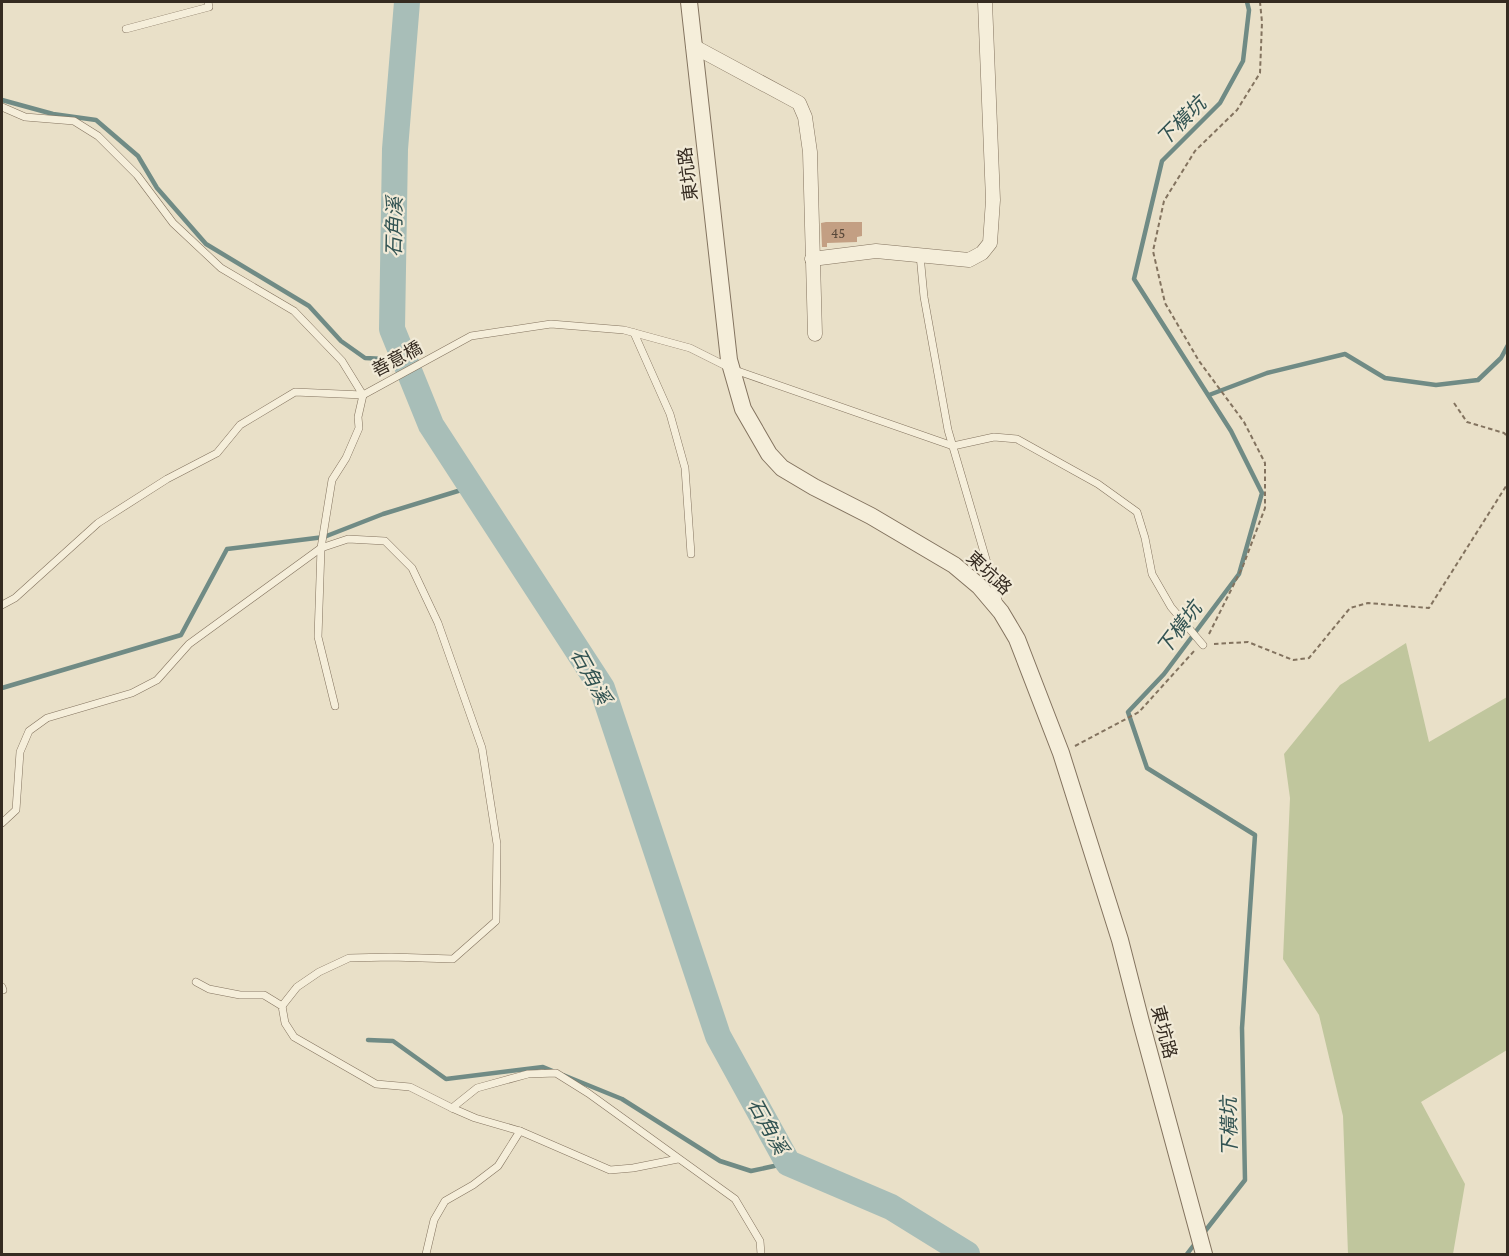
<svg xmlns="http://www.w3.org/2000/svg" width="1509" height="1256" font-family="'Crimson Pro','Noto Sans TC',serif">
  <style>
    .green { fill: #c0c69d }
    .lines { fill: none; stroke-linecap: round; stroke-linejoin: round }
    .stream { stroke: #708b85; stroke-width: 4.5 }
    .river { stroke: #a8beb8; stroke-width: 26 }
    .building { fill: #c39f83 }
    .service-casing { stroke: #83735f; stroke-width: 8 }
    .minor-casing { stroke: #83735f; stroke-width: 15 }
    .tertiary-casing { stroke: #83735f; stroke-width: 18 }
    .path { stroke: #83735f; stroke-width: 2; stroke-dasharray: 4.5 3; stroke-linecap: butt }
    .service { stroke: #f5eeda; stroke-width: 7 }
    .minor { stroke: #f5eeda; stroke-width: 14 }
    .tertiary { stroke: #f5eeda; stroke-width: 16 }
    .labels { text-anchor: middle; stroke-width: 4.5; stroke-linejoin: round; paint-order: stroke }
    .number-label { font-size: 15px; fill: #58483a }
    .street-label { font-size: 18px; fill: #352b21; stroke: #f1ead7 }
    .water-label { font-size: 20px; font-style: italic; fill: #325352; stroke: #f1ead7 }
  </style>
  <rect width="100%" height="100%" fill="#e9e0c8"/>
  <path class="green" d="M1406,643L1429,742L1507,697V1050L1421,1102L1465,1184L1453,1254H1348L1343,1116L1319,1015L1283,959L1290,798L1284,754L1340,685Z"/>
  <g class="lines">
    <g class="stream">
      <path d="M2,100L53,114L96,120L138,156L157,188L206,244L309,306L341,341L365,358L405,360"/>
      <path d="M1209,395L1267,373L1345,354L1385,378L1436,385L1478,380L1501,358L1508,345"/>
      <path d="M2,688L181,635L227,549L324,537L383,514L471,487"/>
      <path d="M368,1040L393,1041L446,1079L543,1067L555,1072"/>
      <path d="M563,1075L622,1099L720,1161L751,1171L788,1163"/>
      <path d="M1202,1235L1245,1180L1242,1028L1255,835L1147,768L1128,712L1164,674L1239,574L1262,493L1231,431L1134,279L1162,161L1220,103L1243,61L1249,10L1247,2"/>
      <path d="M1187,1254L1197,1241"/>
    </g>
    <path class="river" d="M407,2L395,149L392,329L431,425L602,688L718,1036L788,1163L891,1207L967,1254"/>
  </g>
  <path class="building" d="M826,222H862V236L857,237V242L827,243V247H822L821,223Z"/>
  <g class="lines">
    <defs>
      <g id="service">
        <path d="M126,29L209,7L208,2"/>
        <path d="M2,107L25,117L74,121L98,136L137,175L173,223L221,268L294,311L342,361L363,395L358,417L359,428L346,458L332,480L321,548L318,637L335,706"/>
        <path d="M920,255L924,297L948,430L998,600"/>
        <path d="M634,333L670,414L685,468L691,554"/>
        <path d="M2,605L15,598L98,523L167,479L217,453L240,425L295,392L363,395L471,336L551,324L624,330L690,348L732,369L953,446L994,437L1017,439L1098,484L1137,512L1145,538L1152,574L1171,607L1203,645"/>
        <path d="M2,823L16,810L20,752L29,731L47,718L132,693L157,680L189,644L321,548L348,539L385,541L412,568L438,623L482,748L497,844L496,921L453,959L391,957L349,958L319,972L297,987L282,1006"/>
        <path d="M196,982L209,989L240,995H264L282,1006L285,1023L294,1037L376,1084L410,1087L452,1108L475,1118L520,1131L610,1170L633,1168L678,1159"/>
        <path d="M2,987L3,990"/>
        <path d="M452,1108L477,1088L528,1074L556,1073L588,1093L735,1199L760,1241L761,1254"/>
        <path d="M426,1254L434,1220L445,1201L473,1185L498,1166L520,1131"/>
      </g>
      <g id="minor">
        <path d="M693,46L799,103L805,117L810,152L815,334"/>
        <path d="M812,259L876,251L969,260L982,253L990,243L993,200L985,2"/>
      </g>
      <path id="tertiary" d="M689,2L729,360L743,409L769,454L782,468L814,487L871,516L954,565L979,586L1001,612L1017,639L1061,753L1120,940L1141,1022L1204,1254"/>
    </defs>
    <use href="#service" class="service-casing"/>
    <use href="#minor" class="minor-casing"/>
    <use href="#tertiary" class="tertiary-casing"/>
    <g class="path">
      <path d="M1454,403L1467,422L1504,433L1508,437"/>
      <path d="M1209,634L1243,566L1265,508V463L1244,422L1199,361L1165,303L1153,251L1164,201L1195,151L1237,110L1260,73L1262,22L1260,2"/>
      <path d="M1214,644L1248,642L1293,660L1309,658L1350,608L1368,603L1429,608L1508,483"/>
      <path d="M1075,746L1139,712L1195,650"/>
    </g>
    <use href="#service" class="service"/>
    <use href="#minor" class="minor"/>
    <use href="#tertiary" class="tertiary"/>
  </g>
  <g class="labels">
    <g class="number-label">
      <text x="838" y="238">45</text>
    </g>
    <g class="street-label">
      <text transform="translate(688 174) rotate(-97)" y="6">東坑路</text>
      <text transform="translate(397 359) rotate(-28)" y="6">善意橋</text>
      <text transform="translate(989 573) rotate(43)" y="6">東坑路</text>
      <text transform="translate(1164 1032) rotate(75)" y="6">東坑路</text>
    </g>
    <g class="water-label">
      <text transform="translate(1181 121) rotate(-45)" y="7">下橫坑</text>
      <text transform="translate(394 227) rotate(-89)" y="7">石角溪</text>
      <text transform="translate(1179 628) rotate(-53)" y="7">下橫坑</text>
      <text transform="translate(591 676) rotate(61)" y="7">石角溪</text>
      <text transform="translate(768 1126) rotate(61)" y="7">石角溪</text>
      <text transform="translate(1229 1127) rotate(-91)" y="7">下橫坑</text>
    </g>
  </g>
  <rect width="1509" height="1256" fill="none" stroke="#352b21" stroke-width="6"/>
</svg>
